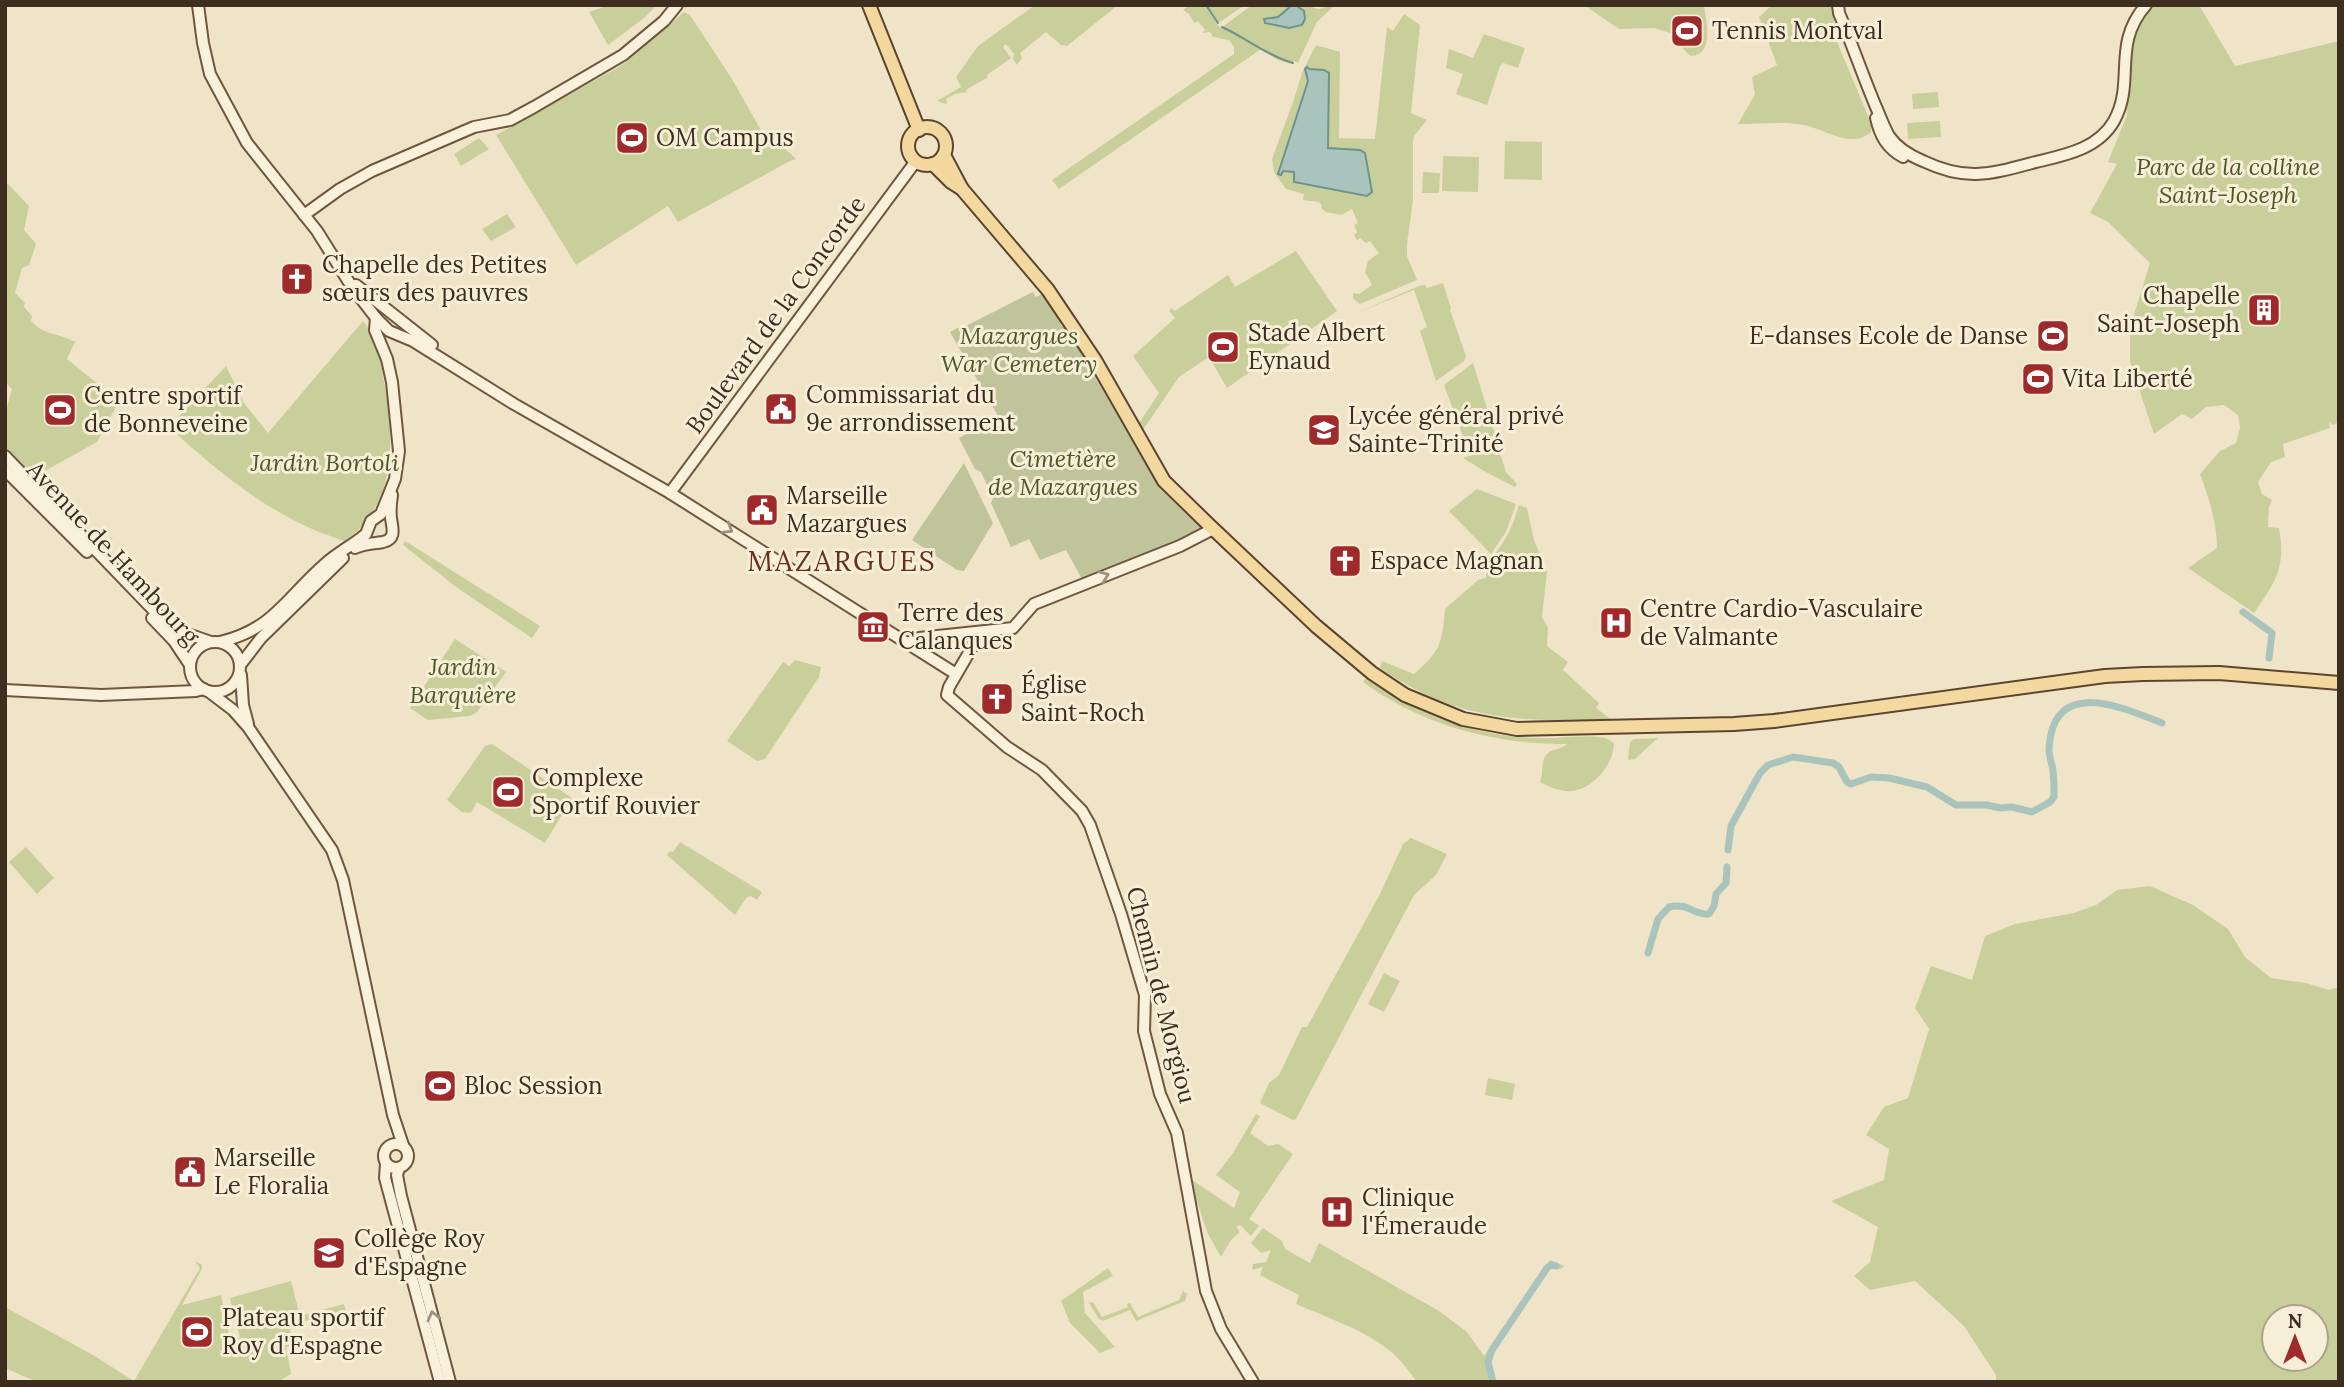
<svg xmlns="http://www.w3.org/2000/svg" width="2344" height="1387" font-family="Lora,serif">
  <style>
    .green { fill: #c9cf9b; fill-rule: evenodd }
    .cemetery { fill: #bfc49a }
    .water { fill: #a9c4bc; stroke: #6f938a; stroke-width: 2 }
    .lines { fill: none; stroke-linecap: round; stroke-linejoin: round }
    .stream { stroke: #6f938a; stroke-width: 2 }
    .canal { stroke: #a9c4bc; stroke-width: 7 }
    .secondary-casing { stroke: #6f573f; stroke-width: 14 }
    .primary-casing { stroke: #5b4430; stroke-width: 16 }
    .secondary { stroke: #faf1dc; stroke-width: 10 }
    .primary { stroke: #f3d9a0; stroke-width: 12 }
    .oneway { stroke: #9c907e }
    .labels { text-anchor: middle; stroke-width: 6; stroke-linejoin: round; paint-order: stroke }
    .poi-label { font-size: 24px; fill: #3d2e20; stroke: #f7eed8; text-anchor: start }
    .park-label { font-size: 24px; font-style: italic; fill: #4d5a26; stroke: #f7eed8 }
    .street-label { font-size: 24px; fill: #3d2e20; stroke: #f7eed8 }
    .quarter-label { font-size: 28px; letter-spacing: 2px; fill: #6b2e1e; stroke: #f7eed8 }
  </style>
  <rect width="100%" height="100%" fill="#f0e4c8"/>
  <g class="green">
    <path d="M609,5H657L644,18L608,45L589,12Z"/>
    <path d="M1035,5H1118L1067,46L1061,45L1046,32L1020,53L1022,58L1017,65L1013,59L1014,54L1006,44L1003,47L1011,58L987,75L988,77L966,90L967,92L955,94L946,99L947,103L946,104L937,101L961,87L956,77L978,46Z"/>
    <path d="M1186,5H1245L1217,24L1221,28L1252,5H1310C1320,14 1324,5 1335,5L1317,22L1298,63L1294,61L1292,64L1278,60L1261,49L1059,189L1052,180L1234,54V47L1229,40L1213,37L1210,32L1202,33L1205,30L1198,21L1194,23L1189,14L1183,10L1187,7Z"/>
    <path d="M1584,5H1704C1706,22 1715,54 1691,56L1686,52L1670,33L1654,28L1619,29Z"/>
    <path d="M1772,5H1833L1835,37L1871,123V132C1852,150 1825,129 1804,125C1783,121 1759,124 1738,124L1755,94L1752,77L1777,65L1759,17Z"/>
    <path d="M2151,5H2199L2235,66L2339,41V422L2333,425L2329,422L2330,428L2283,444L2285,457L2271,462L2258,482L2262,494L2272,500L2269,507L2268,527L2279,528C2286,568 2276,581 2254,613L2188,568L2217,548C2217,522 2209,499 2200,474L2220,451L2236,443L2240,428L2238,415L2224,405L2206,407L2192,419L2182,414L2154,434L2130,362V327L2150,263L2108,222L2090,213L2117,164L2108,162L2127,115L2128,44L2143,13Z"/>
    <path d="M684,12L690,15L732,79L766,139L773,137L796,159L790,161L678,222L668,206L576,265L496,135L624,64Z"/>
    <path d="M1404,14L1420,25L1411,113L1427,120L1414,136L1413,141V200L1407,244V256L1417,280L1360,304L1353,298V293L1359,294L1372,285L1365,272L1368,261L1379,253L1370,241L1366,243L1360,238L1357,240L1354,235L1357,232L1354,225L1358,223L1352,209L1341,215L1326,212L1321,208L1322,206L1319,202L1303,200L1304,194L1286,189L1274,172L1272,159L1294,99L1303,70L1316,45L1340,52L1339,138L1375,139L1387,27L1393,31Z"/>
    <path d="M1484,34L1525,48L1518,68L1503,63L1500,66L1487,105L1456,94L1463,74L1446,68L1449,49L1473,58Z"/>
    <path d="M1938,92L1939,107L1913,109L1912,94Z"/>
    <path d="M1940,121L1941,137L1908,139L1907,123Z"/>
    <path d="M479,138L489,149L461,166L454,154Z"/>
    <path d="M1505,141L1542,142V180L1504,179Z"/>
    <path d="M1443,156L1479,157L1478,192L1442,191Z"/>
    <path d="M1423,172L1440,173L1439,193H1422Z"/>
    <path d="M8,184L29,206L24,230L36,244L29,265L22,268L15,293L25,303L24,307L32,316L31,321C45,336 57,332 75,342L67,359L99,385L109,403L116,407L97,442L34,477L5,446V414L12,389L5,382V185Z"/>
    <path d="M507,214L516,227L491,241L482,229Z"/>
    <path d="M1296,251L1337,311L1227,388L1209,357L1179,377L1143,430L1139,423L1159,393L1133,356L1175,318L1169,311L1172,308L1175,311L1228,275L1235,287Z"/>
    <path d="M1443,283L1451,308L1450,310L1466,356L1464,361L1436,381L1420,331L1427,327L1414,290L1356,313L1419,286L1425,285L1427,288Z"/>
    <path d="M363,321C377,336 381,361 384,382C394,438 398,503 345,541C277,521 220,474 169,427L226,366L244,403L268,433Z"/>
    <path d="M1473,363L1498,444L1463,454L1462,449L1467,447L1444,385Z"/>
    <path d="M1498,447L1506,472L1517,484L1515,487L1484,471L1463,458Z"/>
    <path d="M1477,489L1516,504L1506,532L1491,554L1449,511Z"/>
    <path d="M1519,505L1527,508L1534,540L1547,572L1542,617L1548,628L1547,646L1568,662L1563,670L1599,703L1596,708L1612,720C1521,721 1460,723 1380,668L1382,661L1414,674C1441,650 1442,644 1445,609L1478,580L1486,578C1487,560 1501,548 1509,532C1513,524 1516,514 1519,505Z"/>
    <path d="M405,541L540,626L532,638L456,587L403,545Z"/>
    <path d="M455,639L506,672L477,712L470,716L428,720L410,708Z"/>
    <path d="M795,660L821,667L819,677L765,759L757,761L727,741L783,662L789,666Z"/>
    <path d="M1366,678C1420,715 1470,735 1536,738C1559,739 1583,734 1606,738L1614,743C1614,764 1593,789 1572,791C1561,792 1549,787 1540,782C1544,774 1540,761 1547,754C1553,748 1561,750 1567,744C1492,744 1424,726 1363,682Z"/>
    <path d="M1658,738L1635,759L1628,760L1630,742L1634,739Z"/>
    <path d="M492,744L572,798L545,843L477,802L471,813L462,812L447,800L485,746Z"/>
    <path d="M1411,838L1447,854L1436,875L1414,895L1296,1119L1293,1120L1260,1103L1269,1083L1279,1075L1302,1027H1307L1380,894L1403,844Z"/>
    <path d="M680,842L762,892L757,900L751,896L746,898L735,915L667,855L670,851L673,852Z"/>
    <path d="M26,847L54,878L37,894L9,862Z"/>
    <path d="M2150,886L2193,905L2228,929L2245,957L2271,978L2306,983L2329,990L2339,987V1382H1996V1375L1964,1326L1915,1281L1870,1290L1854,1276L1870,1262L1878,1227L1831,1201L1884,1180L1889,1149L1866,1135L1884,1107L1908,1098L1929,1029L1915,1008L1931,966L1972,980L1985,936L2015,924L2074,913L2096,905L2117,890ZM2316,1317V1359H2274V1317Z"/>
    <path d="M1384,973L1400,981L1384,1012L1368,1004Z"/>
    <path d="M1488,1078L1515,1084L1512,1100L1485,1095Z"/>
    <path d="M1256,1114L1260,1116L1250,1133L1268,1146L1278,1144L1293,1154L1249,1219L1259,1226L1251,1236L1240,1225L1236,1227L1240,1232L1231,1240L1221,1257L1208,1234L1189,1178L1234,1208L1240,1192L1216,1175L1233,1153Z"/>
    <path d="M1263,1228L1282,1241L1285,1249L1310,1263L1319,1243L1439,1311L1467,1332L1484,1356L1550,1260L1564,1266L1561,1269L1549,1268L1493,1354L1491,1362L1497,1382H1417C1407,1368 1397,1355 1382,1345C1357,1327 1325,1317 1296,1304L1299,1295L1260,1275L1263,1267L1252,1270L1253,1264L1266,1262L1271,1250L1261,1253L1251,1243Z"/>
    <path d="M195,1261L202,1265V1269L182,1305L221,1295L230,1341L240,1338L230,1298L287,1282L291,1281L300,1316L344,1304L346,1311L289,1325L294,1345L286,1347L291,1374L278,1382H37L5,1368V1307L93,1355L134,1381L200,1268Z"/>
    <path d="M1108,1268L1113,1276L1083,1292L1085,1313L1115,1347L1100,1353L1070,1323L1061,1301Z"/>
    <path d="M1183,1291L1187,1294L1185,1301L1136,1321L1130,1310L1103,1321L1099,1319L1089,1303L1093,1302L1102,1317L1128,1307L1127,1304L1130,1303L1138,1317L1179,1300Z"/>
  </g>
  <g class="cemetery">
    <path d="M1033,292L1036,297L1042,294L1060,319L1061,326L1066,327L1160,489L1202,529L1200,534L1083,581L1066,550L1040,560L1029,539L1011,547L991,503L993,498L981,472L975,469L959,438L998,416L950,332L963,325L964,327Z"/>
    <path d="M964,463L993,523L964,571L957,570L912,540Z"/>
  </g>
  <g class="water">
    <path d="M1291,6H1297L1304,11L1305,19L1302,25L1289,28L1265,23L1264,19L1278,17Z"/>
    <path d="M1307,67L1309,69L1324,70L1329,73L1328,148L1360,150L1365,153L1372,192L1367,196L1294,182V172L1283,171L1281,175L1278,174L1308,81L1305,69Z"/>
  </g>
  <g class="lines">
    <g class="stream">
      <path d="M1206,5L1218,23"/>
      <path d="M1222,27C1246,38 1268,56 1293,63"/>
    </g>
    <g class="canal">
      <path d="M2243,612L2272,633L2269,658"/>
      <path d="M1728,850L1731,826L1760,773L1768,765L1793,757L1833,763L1839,767L1847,782L1851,784L1871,777L1889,778L1927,787L1956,805H1987L2000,808L2012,807L2032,812L2050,802L2054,797C2054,788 2054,779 2053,770C2052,763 2049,757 2049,749C2053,677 2119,706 2162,723"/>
      <path d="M1648,953L1658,919L1669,907C1688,902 1695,916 1709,914L1714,906L1716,894L1726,883L1727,867"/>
      <path d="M1493,1382L1488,1362L1492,1350L1547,1268L1551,1265L1556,1266"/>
    </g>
    <defs>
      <g id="secondary">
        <path d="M198,5L203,43L210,74L247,143L317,231L352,287L376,318L389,331L413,341L514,404L670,493L956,674"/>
        <path d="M1838,5L1839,13C1852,44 1863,76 1876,107C1880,116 1884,127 1889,136C1897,148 1911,156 1923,161C1967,182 1991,174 2036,162C2065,155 2098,149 2114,121C2136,81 2111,45 2146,5"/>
        <path d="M1876,118C1880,136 1887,148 1903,157"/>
        <path d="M304,215L340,189L372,171L474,127L510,120L534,107L623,55L664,21L677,5"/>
        <path d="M356,285L432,345"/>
        <path d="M5,456L162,619L185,633L211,642"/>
        <path d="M5,470L87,552"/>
        <path d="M670,493L916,161"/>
        <path d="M355,548C366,543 372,544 383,542C397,539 392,527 391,518C390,511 391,502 392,495"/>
        <path d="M152,618L174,641L190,665"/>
        <path d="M981,632L949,687L947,695L1007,747L1042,770L1082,811L1090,825L1121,914L1145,995L1144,1031L1160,1094L1177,1133L1206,1291L1221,1329L1253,1382"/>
        <circle cx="215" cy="667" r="25"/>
        <path d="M220,642C274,629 286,598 325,564C336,554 349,547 361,538L366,534L371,521L381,514L395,479L399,451L392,382L387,359L375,330L376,318"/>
        <path d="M907,643L919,638L1013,628L1034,604L1180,546L1213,529"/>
        <path d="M241,664L261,638L343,558"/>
        <path d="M241,675L243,705L248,724"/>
        <path d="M5,690L101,695L196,691L204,689"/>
        <path d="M208,691L233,710L248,727L332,850L343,880L393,1115L403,1145"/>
        <circle cx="396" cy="1156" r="12"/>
        <path d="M386,1163L385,1178L440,1382"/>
        <path d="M399,1168L397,1175L401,1196L450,1382"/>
      </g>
      <g id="primary">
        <path d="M869,5L919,130"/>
        <circle cx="927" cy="146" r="19"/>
        <path d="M944,155L962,189"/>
        <path d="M933,164L951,182L962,189L1048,290L1095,360L1164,481L1207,523L1316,626L1372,673L1405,695L1463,719L1517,729L1734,724L1774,721L2105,676L2143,674L2219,673L2339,683"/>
      </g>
    </defs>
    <use href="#secondary" class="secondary-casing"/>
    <use href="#primary" class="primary-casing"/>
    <use href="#secondary" class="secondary"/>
    <use href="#primary" class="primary"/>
  </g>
  <defs><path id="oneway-chevron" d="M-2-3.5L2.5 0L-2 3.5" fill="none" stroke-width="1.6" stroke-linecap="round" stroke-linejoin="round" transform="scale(1.75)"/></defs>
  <g class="oneway">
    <use href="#oneway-chevron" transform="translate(728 529) rotate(32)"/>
    <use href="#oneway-chevron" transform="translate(1104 576) rotate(-21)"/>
    <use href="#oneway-chevron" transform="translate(433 1316) rotate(-105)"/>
  </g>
  <defs>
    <symbol id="stadium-square" viewBox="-11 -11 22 22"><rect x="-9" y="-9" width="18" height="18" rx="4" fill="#9e2a2b" stroke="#f7eed8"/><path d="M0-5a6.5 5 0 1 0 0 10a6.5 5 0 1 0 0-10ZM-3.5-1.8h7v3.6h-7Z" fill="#fff"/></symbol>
    <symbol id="church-square" viewBox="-11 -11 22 22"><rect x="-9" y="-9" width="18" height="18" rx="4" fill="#9e2a2b" stroke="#f7eed8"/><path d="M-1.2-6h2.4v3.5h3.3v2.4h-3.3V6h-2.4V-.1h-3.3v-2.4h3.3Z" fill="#fff"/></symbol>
    <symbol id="building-square" viewBox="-11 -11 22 22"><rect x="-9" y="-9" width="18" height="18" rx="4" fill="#9e2a2b" stroke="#f7eed8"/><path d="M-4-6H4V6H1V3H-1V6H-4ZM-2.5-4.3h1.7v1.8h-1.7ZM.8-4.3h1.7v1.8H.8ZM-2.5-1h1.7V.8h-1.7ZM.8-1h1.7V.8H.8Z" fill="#fff"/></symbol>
    <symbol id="civic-square" viewBox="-11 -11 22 22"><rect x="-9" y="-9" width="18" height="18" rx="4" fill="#9e2a2b" stroke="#f7eed8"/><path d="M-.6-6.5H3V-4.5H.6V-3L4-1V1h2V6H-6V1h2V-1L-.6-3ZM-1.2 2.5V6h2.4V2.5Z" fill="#fff"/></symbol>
    <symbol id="school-square" viewBox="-11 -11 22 22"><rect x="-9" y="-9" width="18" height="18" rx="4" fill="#9e2a2b" stroke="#f7eed8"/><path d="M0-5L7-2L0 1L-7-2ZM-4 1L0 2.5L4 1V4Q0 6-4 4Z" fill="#fff"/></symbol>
    <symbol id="hospital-square" viewBox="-11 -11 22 22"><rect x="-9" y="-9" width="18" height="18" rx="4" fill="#9e2a2b" stroke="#f7eed8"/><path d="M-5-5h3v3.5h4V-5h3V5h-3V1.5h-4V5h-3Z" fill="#fff"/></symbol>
    <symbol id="museum-square" viewBox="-11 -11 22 22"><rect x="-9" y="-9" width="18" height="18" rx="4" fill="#9e2a2b" stroke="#f7eed8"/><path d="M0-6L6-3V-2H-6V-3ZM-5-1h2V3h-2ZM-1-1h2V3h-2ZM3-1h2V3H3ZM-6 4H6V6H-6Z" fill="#fff"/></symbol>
  </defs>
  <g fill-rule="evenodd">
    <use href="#stadium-square" x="1668" y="12" width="38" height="38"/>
    <use href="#stadium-square" x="613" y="119" width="38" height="38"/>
    <use href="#church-square" x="278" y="260" width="38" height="38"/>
    <use href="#building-square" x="2245" y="291" width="38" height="38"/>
    <use href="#stadium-square" x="2034" y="317" width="38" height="38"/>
    <use href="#stadium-square" x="1204" y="328" width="38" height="38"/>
    <use href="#stadium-square" x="2019" y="360" width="38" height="38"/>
    <use href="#civic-square" x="762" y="390" width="38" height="38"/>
    <use href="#stadium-square" x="41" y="391" width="38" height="38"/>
    <use href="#school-square" x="1305" y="411" width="38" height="38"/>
    <use href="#civic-square" x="743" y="491" width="38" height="38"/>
    <use href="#church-square" x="1326" y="542" width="38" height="38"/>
    <use href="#hospital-square" x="1597" y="604" width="38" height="38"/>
    <use href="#museum-square" x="854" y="608" width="38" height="38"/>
    <use href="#church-square" x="978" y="680" width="38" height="38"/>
    <use href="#stadium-square" x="489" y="773" width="38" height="38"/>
    <use href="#stadium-square" x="421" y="1067" width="38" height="38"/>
    <use href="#civic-square" x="171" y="1153" width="38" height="38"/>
    <use href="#hospital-square" x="1318" y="1193" width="38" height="38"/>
    <use href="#school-square" x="310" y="1234" width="38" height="38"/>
    <use href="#stadium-square" x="178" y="1313" width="38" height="38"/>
  </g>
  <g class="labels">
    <g class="poi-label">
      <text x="1712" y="39">Tennis Montval</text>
      <text x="656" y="146">OM Campus</text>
      <text x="322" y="273">Chapelle des Petites<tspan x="322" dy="28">sœurs des pauvres</tspan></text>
      <text x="2240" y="304" text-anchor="end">Chapelle<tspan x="2240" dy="28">Saint-Joseph</tspan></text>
      <text x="1248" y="341">Stade Albert<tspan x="1248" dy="28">Eynaud</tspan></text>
      <text x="2028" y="344" text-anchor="end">E-danses Ecole de Danse</text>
      <text x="2062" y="387">Vita Liberté</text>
      <text x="806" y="403">Commissariat du<tspan x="806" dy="28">9e arrondissement</tspan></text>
      <text x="84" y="404">Centre sportif<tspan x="84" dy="28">de Bonneveine</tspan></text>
      <text x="1348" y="424">Lycée général privé<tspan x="1348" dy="28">Sainte-Trinité</tspan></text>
      <text x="786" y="504">Marseille<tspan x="786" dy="28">Mazargues</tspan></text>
      <text x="1370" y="569">Espace Magnan</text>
      <text x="1640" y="617">Centre Cardio-Vasculaire<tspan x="1640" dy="28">de Valmante</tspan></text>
      <text x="898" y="621">Terre des<tspan x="898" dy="28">Calanques</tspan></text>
      <text x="1021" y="693">Église<tspan x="1021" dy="28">Saint-Roch</tspan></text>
      <text x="532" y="786">Complexe<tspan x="532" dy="28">Sportif Rouvier</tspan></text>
      <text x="464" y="1094">Bloc Session</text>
      <text x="214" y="1166">Marseille<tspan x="214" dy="28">Le Floralia</tspan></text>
      <text x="1362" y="1206">Clinique<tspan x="1362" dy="28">l'Émeraude</tspan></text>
      <text x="354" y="1247">Collège Roy<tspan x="354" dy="28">d'Espagne</tspan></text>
      <text x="222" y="1326">Plateau sportif<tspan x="222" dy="28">Roy d'Espagne</tspan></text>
    </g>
    <g class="park-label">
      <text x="2228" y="175">Parc de la colline<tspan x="2228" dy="28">Saint-Joseph</tspan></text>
      <text x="1019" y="344">Mazargues<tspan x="1019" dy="28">War Cemetery</tspan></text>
      <text x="1063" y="467">Cimetière<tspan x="1063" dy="28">de Mazargues</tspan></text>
      <text x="325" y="471">Jardin Bortoli</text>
      <text x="463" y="675">Jardin<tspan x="463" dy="28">Barquière</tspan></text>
    </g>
    <g class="street-label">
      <text transform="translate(776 315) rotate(-54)" y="8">Boulevard de la Concorde</text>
      <text transform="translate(113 553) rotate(47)" y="8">Avenue de Hambourg</text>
      <text transform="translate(1161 995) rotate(76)" y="8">Chemin de Morgiou</text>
    </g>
    <g class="quarter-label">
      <text x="842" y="571">MAZARGUES</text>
    </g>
  </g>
  <rect width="2344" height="1387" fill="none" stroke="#3d2e20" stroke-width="14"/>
  <g transform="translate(2295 1338)"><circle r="33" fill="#f7eed8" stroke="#ada18e" stroke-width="2"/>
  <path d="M0-5L12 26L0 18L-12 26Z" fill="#9e2a2b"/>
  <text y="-10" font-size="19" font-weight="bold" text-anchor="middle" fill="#3d2e20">N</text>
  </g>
</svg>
